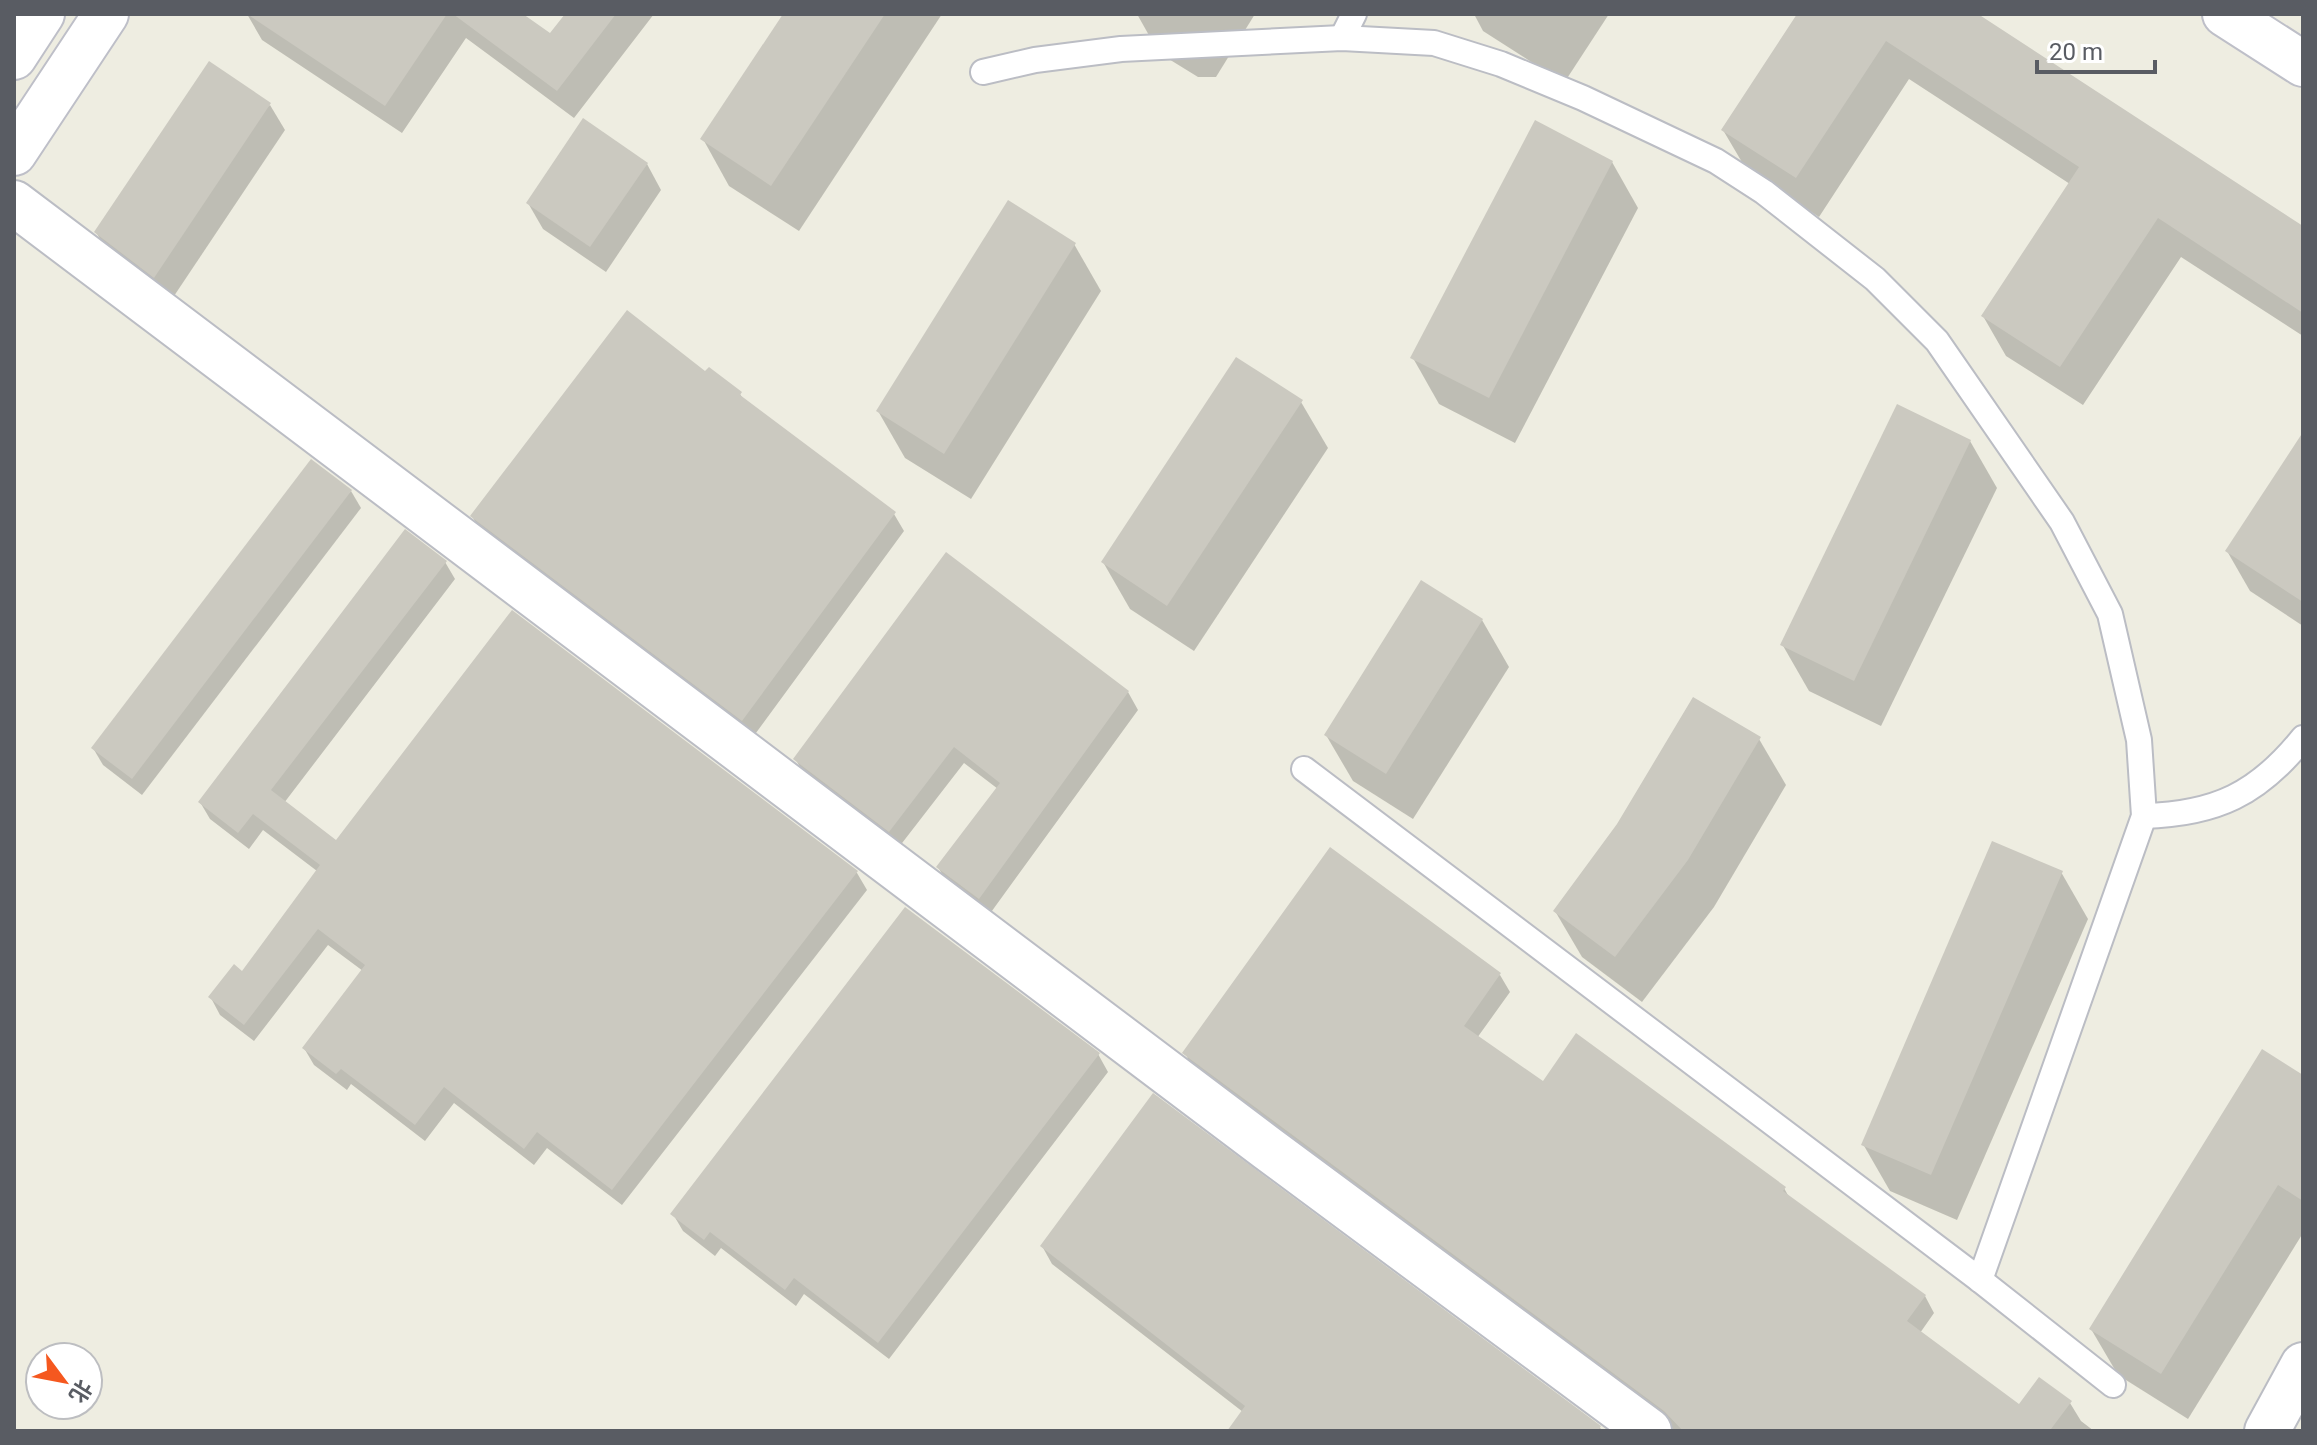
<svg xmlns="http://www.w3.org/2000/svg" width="2317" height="1445" font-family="Roboto,'Noto Sans SC',sans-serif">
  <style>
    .shadow { fill: #0003 }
    .building { fill: #cbc9c0 }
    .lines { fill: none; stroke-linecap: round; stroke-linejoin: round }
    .lane-casing { stroke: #bbbdc4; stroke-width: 28 }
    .street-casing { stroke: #bbbdc4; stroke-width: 48 }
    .secondary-casing { stroke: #bebfc8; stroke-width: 48 }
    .lane { stroke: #fff; stroke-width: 24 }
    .street { stroke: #fff; stroke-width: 44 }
    .secondary { stroke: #fff; stroke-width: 44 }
  </style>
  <rect width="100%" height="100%" fill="#eeede1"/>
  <g class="shadow">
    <path d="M247,14H520L551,36L568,14H654L574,118L466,38L402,133L262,40Z"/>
    <path d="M786,14H942L799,231L729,186L703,139Z"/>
    <path d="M1137,14H1255L1216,77H1198L1159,53Z"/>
    <path d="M1474,14H1609L1564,83L1483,31Z"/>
    <path d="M1799,14H1974L2303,229V336L2181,257L2083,405L2006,356L1983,316L2070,184L1909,79L1819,217L1746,169L1723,130Z"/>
    <path d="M270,105L285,130L170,302L111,258L96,232Z"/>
    <path d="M1612,162L1638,208L1515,443L1439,404L1413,358Z"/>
    <path d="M647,164L661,190L606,272L543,229L528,203Z"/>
    <path d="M1074,244L1101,291L971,499L905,458L878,411Z"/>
    <path d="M706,374L740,394L744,401L894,514L904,531L753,737L482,533L472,516Z"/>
    <path d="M1301,402L1328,448L1194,651L1130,609L1103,562Z"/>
    <path d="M2303,435V626L2250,591L2227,551Z"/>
    <path d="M1970,441L1997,488L1881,726L1809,691L1782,644Z"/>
    <path d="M351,491L361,508L142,795L103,765L93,748Z"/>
    <path d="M445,562L455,579L284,803L336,843L512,613L857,873L867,890L622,1205L547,1148L534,1165L454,1103L425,1141L351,1084L347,1090L314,1065L304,1048L363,971L328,945L254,1041L220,1015L211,998L242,973L317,871L263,830L249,849L210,819L200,802Z"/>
    <path d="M1482,620L1509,667L1413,819L1353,781L1326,735Z"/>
    <path d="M1128,692L1138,710L989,915L948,884L938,867L998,789L964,763L899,847L806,777L796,760Z"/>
    <path d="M1759,739L1786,785L1714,907L1642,1002L1582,957L1555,911Z"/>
    <path d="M2061,872L2088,919L1957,1220L1890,1191L1863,1144Z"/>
    <path d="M1500,975L1510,992L1477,1038L1543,1084L1784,1188L1790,1199L1925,1296L1934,1313L1920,1333L2019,1407L2070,1403L2081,1421L2094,1431H1675L1194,1070L1185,1053Z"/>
    <path d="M1098,1054L1108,1072L889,1359L804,1294L796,1306L721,1248L715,1256L683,1231L673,1214Z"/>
    <path d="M2303,1077V1233L2188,1419L2118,1375L2091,1329Z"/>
    <path d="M1153,1096L1604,1431H1229L1243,1412L1052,1264L1042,1246Z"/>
  </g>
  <g class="building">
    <path d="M247,14H447L385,106Z"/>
    <path d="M453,14H523L550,33L565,14H616L557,91Z"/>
    <path d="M783,14H885L771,186L700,139Z"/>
    <path d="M1797,14H1978L2303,226V313L2158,218L2060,367L1981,316L2079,167L1886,41L1796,178L1721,130Z"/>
    <path d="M209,61L271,103L154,278L94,232Z"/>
    <path d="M583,118L648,163L590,247L526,203Z"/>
    <path d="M1535,120L1613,161L1489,398L1410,358Z"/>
    <path d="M1008,200L1076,243L944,454L876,411Z"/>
    <path d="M627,310L705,371L709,367L742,392L740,395L896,512L742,721L470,516Z"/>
    <path d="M1236,357L1303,400L1167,606L1101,562Z"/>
    <path d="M1897,404L1971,440L1854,681L1780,645Z"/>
    <path d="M2303,432V602L2225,551Z"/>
    <path d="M311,459L352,490L132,779L91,748Z"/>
    <path d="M405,529L447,561L271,790L336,840L512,610L858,871L612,1190L537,1132L524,1149L444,1087L415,1125L341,1069L336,1074L302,1048L365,965L318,929L244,1025L208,997L234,964L242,971L320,865L253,814L238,833L198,802Z"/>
    <path d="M946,552L1129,691L979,899L936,867L1000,783L954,747L889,832L793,759Z"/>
    <path d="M1421,580L1483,619L1386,774L1324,735Z"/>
    <path d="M1693,697L1761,737L1688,860L1615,957L1553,911L1617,824Z"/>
    <path d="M1992,841L2063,871L1931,1175L1861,1145Z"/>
    <path d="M1330,847L1501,973L1464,1026L1543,1081L1576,1033L1786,1187L1783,1191L1926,1295L1907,1321L2019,1404L2039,1377L2072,1401L2051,1429L2054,1431H1683L1664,1411L1182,1053Z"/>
    <path d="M905,907L1100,1053L878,1343L794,1278L785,1290L710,1232L704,1240L670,1214Z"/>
    <path d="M2262,1049L2303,1075V1201L2278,1185L2161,1374L2089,1329Z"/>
    <path d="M1153,1093L1601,1426L1598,1431H1227L1245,1406L1040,1246Z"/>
  </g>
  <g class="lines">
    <defs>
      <g id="lane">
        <path d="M1342,38L1354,14"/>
        <path d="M983,72L1035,60L1121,49L1342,38L1434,43L1501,64L1583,98L1716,161L1764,192L1875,279L1937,341L2062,522L2110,614L2139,740L2144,816L1980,1280"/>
        <path d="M1304,769L1980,1280L2113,1385"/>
        <path d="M2144,816C2216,814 2258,794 2303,738"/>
      </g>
      <g id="street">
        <path d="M14,203L1267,1148L1649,1431"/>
        <path d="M2267,1431L2303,1365"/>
      </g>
      <g id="secondary">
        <path d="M2225,14L2303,64"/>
        <path d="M14,57L42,14"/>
        <path d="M14,153L106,14"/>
      </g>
    </defs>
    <use href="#lane" class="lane-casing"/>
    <use href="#street" class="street-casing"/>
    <use href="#secondary" class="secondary-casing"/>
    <use href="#lane" class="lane"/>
    <use href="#street" class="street"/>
    <use href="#secondary" class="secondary"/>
  </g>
  <rect width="2317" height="1445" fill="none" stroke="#595c63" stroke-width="32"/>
  <g transform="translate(64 1381) rotate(122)"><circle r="38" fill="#ffffff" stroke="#bdbec1" stroke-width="2"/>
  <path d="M0-6L14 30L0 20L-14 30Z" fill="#f5581f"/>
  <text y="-12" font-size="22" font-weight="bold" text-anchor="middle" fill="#595c63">北</text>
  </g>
  <path d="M2037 60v12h118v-12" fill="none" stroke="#595c63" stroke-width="4"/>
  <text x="2049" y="60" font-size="24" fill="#595c63" stroke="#ffffff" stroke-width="6" paint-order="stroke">20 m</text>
</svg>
